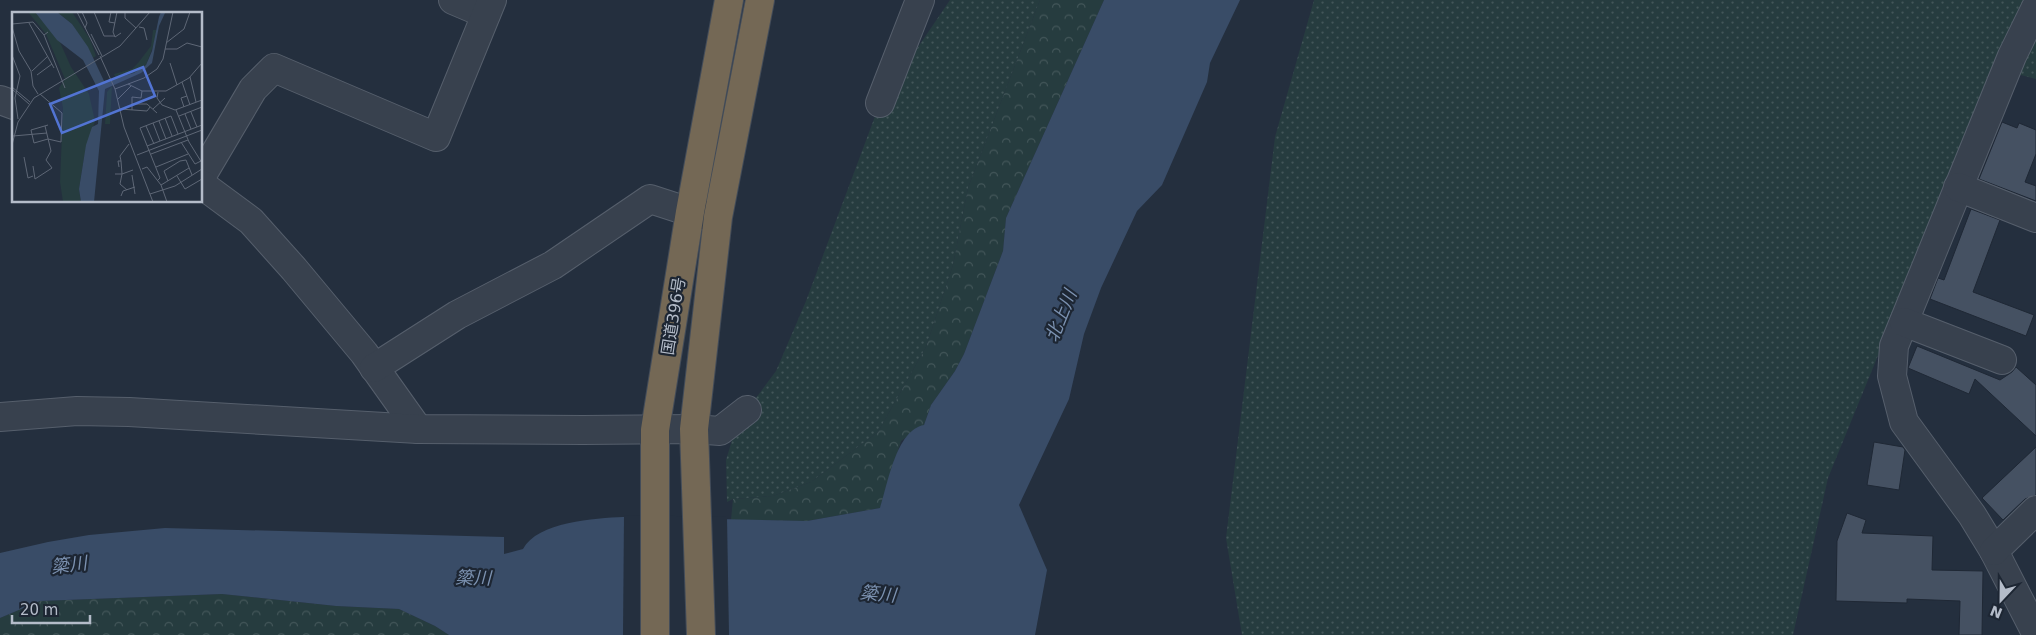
<svg xmlns="http://www.w3.org/2000/svg" width="2036" height="635" font-family="'DejaVu Sans','Noto Sans JP',sans-serif">
  <style>
    .grass { fill: url(#grass-dots) }
    .forest { fill: url(#forest-crowns) }
    .water { fill: #394c67 }
    .pier { fill: #242f3e }
    .building { fill: #455162; stroke: #1f2835 }
    .lines { fill: none; stroke-linecap: round; stroke-linejoin: round }
    .minor-casing { stroke: #565f6c; stroke-width: 30 }
    .highway-casing { stroke: #434c59; stroke-width: 30 }
    .minor { stroke: #38414e; stroke-width: 28 }
    .highway { stroke: #746855; stroke-width: 28 }
    .labels { text-anchor: middle; stroke-width: 4.5; stroke-linejoin: round; paint-order: stroke }
    .street-label { font-size: 16px; fill: #b4bcc9; stroke: #1d2633 }
    .water-label { font-size: 18px; font-style: italic; fill: #7c92b1; stroke: #1d2633 }
    .inset-road { fill: none; stroke: #5e6776; stroke-width: 1 }
    .view { fill: #5274d3; fill-opacity: 0.15; stroke: #5274d3; stroke-width: 2.5 }
    .inset-edge { fill: none; stroke: #b4bcc9; stroke-width: 2.5 }
  </style>
  <defs>
    <pattern id="grass-dots" width="8" height="8" patternUnits="userSpaceOnUse" patternTransform="scale(1.25)"><rect width="8" height="8" fill="#263c3f"/><path d="M2 2h.1M6 6h.1" fill="none" stroke="#435659" stroke-width="1.8" stroke-linecap="round"/></pattern>
    <pattern id="forest-crowns" width="20" height="18" patternUnits="userSpaceOnUse" patternTransform="scale(1.25)"><rect width="20" height="18" fill="#263c3f"/><path d="M2 6a3 3 0 1 1 6 0M12 15a3 3 0 1 1 6 0" fill="none" stroke="#435659"/></pattern>
  </defs>
  <rect width="100%" height="100%" fill="#242f3e"/>
  <g class="grass">
    <path d="M950,0H1040L968,188L953,265L926,347L878,432L811,482L773,496L733,499L727,502L726,460L733,437L747,410L776,371L806,301L880,103Z"/>
    <path d="M1314,0H2028L2004,47L1828,478L1793,635H1242L1226,538L1275,137Z"/>
    <path d="M2036,30V79L2017,74Z"/>
  </g>
  <g class="forest">
    <path d="M1040,0H1104L1006,218L1003,251L964,354L955,371L931,405L924,425L901,441L880,508L807,521L731,520L733,499L773,496L811,482L878,432L926,347L953,265L968,188Z"/>
    <path d="M222,594L336,606L399,609L435,626L449,635H0V618L40,601Z"/>
  </g>
  <path class="water" d="M1104,0H1240L1210,63L1207,82L1162,185L1137,211L1101,288L1084,334L1069,399L1019,505L1047,570L1035,635H449L435,626L399,609L336,606L222,594L40,601L0,618V553L48,542L89,535L165,528L504,537V554L523,549C537,522 596,518 623,517L807,521L880,508C888,484 896,430 924,425L931,405L955,371L964,354L1003,251L1006,218Z"/>
  <path class="pier" d="M624,515L727,517L729,635H623Z"/>
  <g class="building">
    <path d="M2002,122L2017,128L2019,123L2036,130V154L2025,182L2036,186V201L1979,179Z"/>
    <path d="M1971,209L2000,220L1973,292L2034,315L2026,336L1930,299L1938,278L1944,280Z"/>
    <path d="M1917,346L2000,380L2012,372L2016,367L2036,385V436L1975,379L1969,394L1908,368Z"/>
    <path d="M1874,442L1903,447L1905,450L1899,490L1867,485Z"/>
    <path d="M2036,447V495L2025,499L2003,520L1982,498Z"/>
    <path d="M1847,513L1866,520L1862,533L1933,536L1932,570L1983,571L1982,635H1959L1960,601L1907,599V603L1836,601L1837,541Z"/>
  </g>
  <g class="lines">
    <defs>
      <g id="minor">
        <path d="M453,0L486,14"/>
        <path d="M2036,7L2012,56L1894,346L1892,376L1904,422L1972,515L1994,551L2036,633"/>
        <path d="M0,100L14,105"/>
        <path d="M880,103L920,0"/>
        <path d="M201,177L253,89L274,68L436,137L492,0"/>
        <path d="M201,184L251,221L294,269L364,353L418,429"/>
        <path d="M1958,187L2036,218"/>
        <path d="M1904,322L2002,360"/>
        <path d="M374,368L457,315L553,265L650,199L690,212L714,217"/>
        <path d="M0,417L77,411L129,412L418,429L583,430L694,429L720,431L747,410"/>
        <path d="M1994,551L2036,510"/>
      </g>
      <g id="highway">
        <path d="M655,635V430L690,212L729,0"/>
        <path d="M701,635L694,429L718,217L760,0"/>
      </g>
    </defs>
    <use href="#minor" class="minor-casing"/>
    <use href="#highway" class="highway-casing"/>
    <use href="#minor" class="minor"/>
    <use href="#highway" class="highway"/>
  </g>
  <g class="labels">
    <g class="street-label">
      <text transform="translate(673 316) rotate(-81)" y="6">国道396号</text>
    </g>
    <g class="water-label">
      <text transform="translate(1061 316) rotate(-68)" y="6">北上川</text>
      <text transform="translate(69 565) rotate(-7)" y="6">簗川</text>
      <text transform="translate(473 578) rotate(1)" y="6">簗川</text>
      <text transform="translate(878 594) rotate(5)" y="6">簗川</text>
    </g>
  </g>
  <g transform="translate(12 12)">
    <rect width="190" height="190" fill="#242f3e"/>
    <path d="M16,0H23L47,28L59,55L77,82L83,109L72,146L67,177L69,190H51L48,170L51,96L47,76L53,67L34,22ZM100,74L98,112H93L95,80Z" fill="#263c3f"/>
    <path d="M45,0H60L78,27L84,44L81,46L60,12ZM141,18H145L142,32L134,53L122,61L103,65L102,62L120,57L126,51L139,34Z" fill="#263c3f"/>
    <path d="M23,0H45L60,12L76,35L92,69L122,61L134,53L140,39L147,5L149,0L153,1L147,14L140,51L129,61L93,77L82,190H69L67,177L74,133L80,115L86,112L87,79L71,48L45,28Z" fill="#394c67"/>
    <path class="inset-road" d="M65,0L87,43M70,0L75,11L73,16M82,0L92,24H103M99,0L97,10L103,11M105,0L101,20L103,25L109,21M113,0V6L124,16M17,11L42,56M0,12L21,10L32,23L36,20M0,15L7,39L19,59L21,74L26,82M127,15L132,16L135,28M79,22L90,44M32,23L53,76M154,31L172,17L178,0M153,37H165L175,31L190,35M0,43L8,64L3,86L6,107M88,44L103,77L112,115L141,190M158,51L165,73M20,59L36,44M25,63L40,52M178,65L184,90M170,70L178,93M116,72L130,79H154L177,66L190,51M0,75L18,90M0,77L17,92M103,77L132,66L145,57L151,47L161,0M146,80L145,86L150,93L163,98L190,88M28,82L50,101L49,130L36,127L22,131L19,118L36,113M106,87L119,74M120,92H135L145,101M172,95L169,86L175,84M108,97L135,99L138,95M141,97L153,86M120,98V85L129,86L130,79M164,98L177,130L190,151M179,100L185,115M173,102L179,117M167,104L190,95M153,106L160,124M147,109L154,127M141,111L148,129M134,114L142,132M1,124L35,121M169,130L183,152L189,149M0,133L6,110L22,86L108,34L138,0M135,134L190,113M139,142L176,128M125,143L190,118M12,145L16,166L21,164M109,149L108,144L117,132M21,154L23,167L40,156L34,148L39,139L33,114M107,155L106,149H109L110,162L121,158M144,155L176,142M130,157L135,155L149,173L155,190M103,162H110L108,172L115,178M120,163L123,182M165,164L173,177L190,167M145,169L148,166L128,116L159,104L166,122M156,169L152,159L168,149L174,148L180,163M149,173L177,156M138,182L163,174L190,157M109,184L111,179L123,175"/>
    <path class="view" d="M131,55L143,84L50,121L38,92Z"/>
    <rect width="190" height="190" class="inset-edge"/>
  </g>
  <g transform="translate(2001 600) rotate(202)" stroke="#1d2633" stroke-width="4" paint-order="stroke">
  <path d="M0-4L9 19L0 12L-9 19Z" fill="#b4bcc9"/>
  <text y="-8" font-size="14" font-weight="bold" text-anchor="middle" fill="#b4bcc9">N</text>
  </g>
  <path d="M12 615v8h78v-8" fill="none" stroke="#b4bcc9" stroke-width="2.5"/>
  <text x="20" y="615" font-size="15" fill="#b4bcc9" stroke="#1d2633" stroke-width="4" paint-order="stroke">20 m</text>
</svg>
